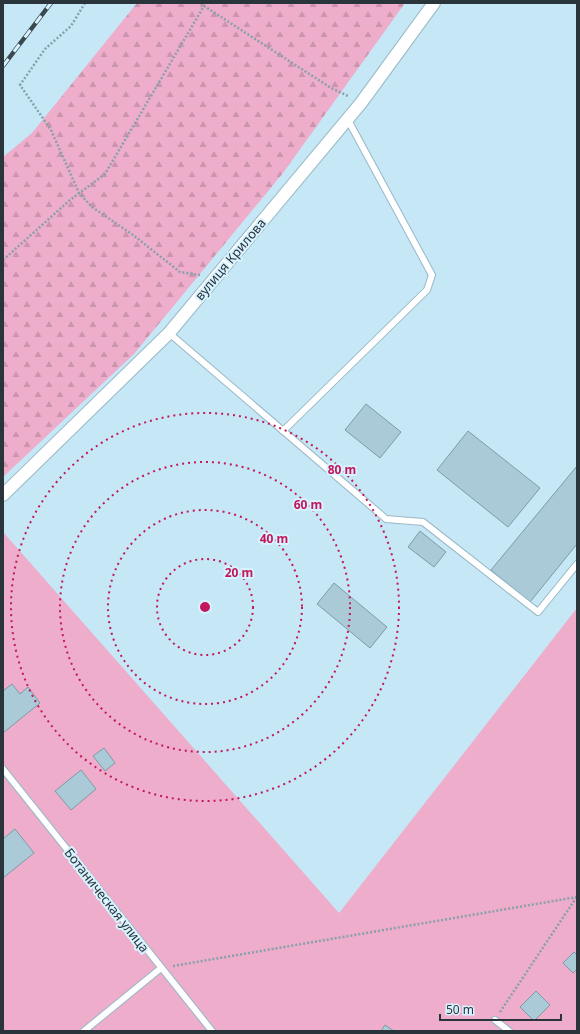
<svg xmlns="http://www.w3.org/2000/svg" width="580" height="1034" font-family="'Noto Sans',sans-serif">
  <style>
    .green { fill: #eeadca }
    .forest { fill: url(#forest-firs) }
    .building { fill: #aacad8; stroke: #7c9ba8 }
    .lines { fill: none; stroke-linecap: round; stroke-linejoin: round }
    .lane-casing { stroke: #98b8c6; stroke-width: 8 }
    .street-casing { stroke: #98b8c6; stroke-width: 14 }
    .path { stroke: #87a0ab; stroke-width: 2.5; stroke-dasharray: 2 2; stroke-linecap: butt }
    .lane { stroke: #fff; stroke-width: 6 }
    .street { stroke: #fff; stroke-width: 12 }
    .rail-casing { stroke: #3a484f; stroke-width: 4.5 }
    .rail { stroke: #d8f3ff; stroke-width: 3; stroke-dasharray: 9; stroke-linecap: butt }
    .ring { fill: none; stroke: #c2185b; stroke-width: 2; stroke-dasharray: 2 4 }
    .labels { text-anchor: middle; stroke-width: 4; stroke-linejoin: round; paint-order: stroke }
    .street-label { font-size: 13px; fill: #29353b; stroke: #d8f3ff }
    .centre { fill: #c2185b; stroke: #d8f3ff; stroke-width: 2 }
    .ring-label { font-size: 12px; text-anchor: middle; font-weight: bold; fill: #c2185b; stroke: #d8f3ff; stroke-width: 4; stroke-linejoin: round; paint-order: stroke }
  </style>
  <defs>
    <pattern id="forest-firs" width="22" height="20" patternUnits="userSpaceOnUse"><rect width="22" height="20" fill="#eeadca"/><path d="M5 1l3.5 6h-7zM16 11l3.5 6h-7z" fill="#cc95ae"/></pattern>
  </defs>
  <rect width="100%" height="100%" fill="#c6e7f5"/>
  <path class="green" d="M3,532L339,913L577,608V1031H3Z"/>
  <path class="forest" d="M137,3H405L283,173L134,354L3,477V157L32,133Z"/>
  <g class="building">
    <path d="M366,404L401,432L380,458L345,430Z"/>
    <path d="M468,431L540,488L508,527L437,470Z"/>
    <path d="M577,466V544L530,602L491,570Z"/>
    <path d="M420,531L446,552L434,567L408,547Z"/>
    <path d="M334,583L387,627L370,648L317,604Z"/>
    <path d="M12,684L20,694L28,687L40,703L3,733V691Z"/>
    <path d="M104,748L115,763L105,771L93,756Z"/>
    <path d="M81,770L96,789L71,810L55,791Z"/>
    <path d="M15,829L34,853L3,878V839Z"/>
    <path d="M574,952L577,955V969L573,973L563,963Z"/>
    <path d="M536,991L550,1005L534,1021L520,1007Z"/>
    <path d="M385,1025L394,1031H381Z"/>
  </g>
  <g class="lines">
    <defs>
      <g id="lane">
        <path d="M169,333L386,519L423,522L538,612L577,564"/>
        <path d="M283,431L427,290L432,275L348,120"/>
        <path d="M3,769L212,1031"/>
        <path d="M495,1020L509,1031"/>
        <path d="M84,1031L161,968"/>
      </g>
      <path id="street" d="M3,495L169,333L361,103L434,3"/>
    </defs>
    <use href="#lane" class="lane-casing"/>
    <use href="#street" class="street-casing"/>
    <g class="path">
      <path d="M85,3L71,26L45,49L20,85L51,130L79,193L92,207L133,235L180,272L200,275"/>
      <path d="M201,3L204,6L331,88L348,96"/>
      <path d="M3,260L70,200L105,174L204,6"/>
      <path d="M173,966L577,897"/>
      <path d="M500,1012L576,898"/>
    </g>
    <use href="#lane" class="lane"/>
    <use href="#street" class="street"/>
    <defs>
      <path id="rail" d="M3,66L51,3"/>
    </defs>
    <use href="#rail" class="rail-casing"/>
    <use href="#rail" class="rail"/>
  </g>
  <g class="ring">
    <circle cx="205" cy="607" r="48"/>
    <circle cx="205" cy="607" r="97"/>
    <circle cx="205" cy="607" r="145"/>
    <circle cx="205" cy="607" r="194"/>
  </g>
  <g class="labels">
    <g class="street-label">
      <text transform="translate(230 259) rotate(-50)" y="5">вулиця Крилова</text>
      <text transform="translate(107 900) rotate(52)" y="5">Ботаническая улица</text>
    </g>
  </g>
  <circle cx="205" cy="607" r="6" class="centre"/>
  <g class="ring-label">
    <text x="342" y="474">80 m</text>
    <text x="308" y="509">60 m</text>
    <text x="274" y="543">40 m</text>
    <text x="239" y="577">20 m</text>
  </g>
  <rect width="580" height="1034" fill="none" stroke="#29353b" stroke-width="8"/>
  <path d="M440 1014v6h121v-6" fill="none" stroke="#29353b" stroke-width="2"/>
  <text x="446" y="1014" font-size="12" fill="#29353b" stroke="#d8f3ff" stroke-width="3" paint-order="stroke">50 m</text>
</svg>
